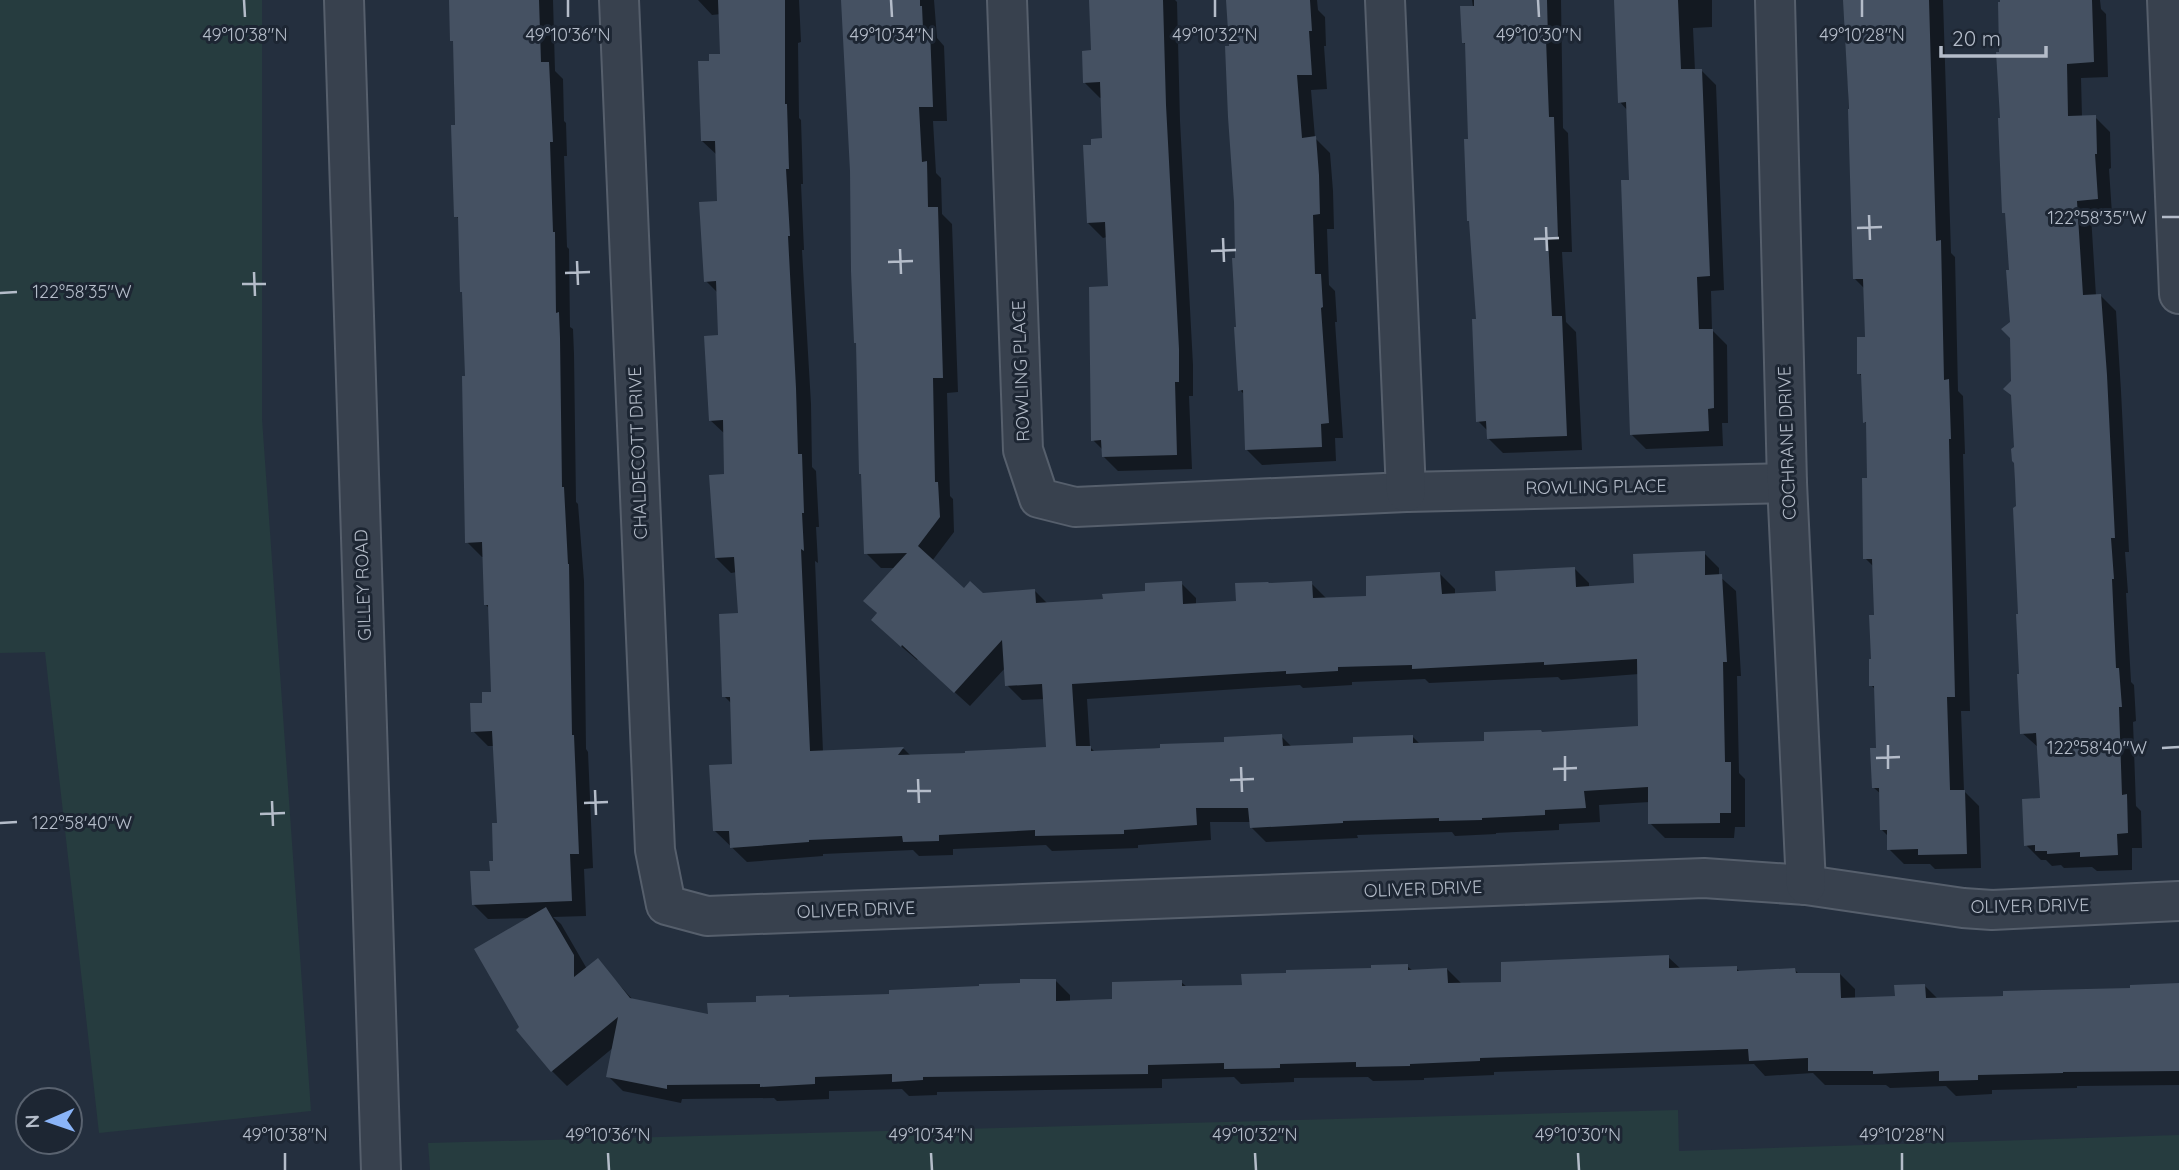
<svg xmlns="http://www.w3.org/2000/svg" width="2179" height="1170" font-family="Quicksand,sans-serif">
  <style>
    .green { fill: #263c3f }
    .shadow { fill: #0007; fill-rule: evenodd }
    .building { fill: #455162; fill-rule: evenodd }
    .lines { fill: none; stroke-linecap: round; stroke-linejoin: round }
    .street-casing { stroke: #565f6c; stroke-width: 42 }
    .street { stroke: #38414e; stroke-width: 38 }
    .ticks { fill: none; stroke: #b4bcc9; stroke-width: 2.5 }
    .labels { text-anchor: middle; stroke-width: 6; stroke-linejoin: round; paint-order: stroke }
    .street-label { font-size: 18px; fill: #b4bcc9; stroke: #1d2633 }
    .ticks-label { font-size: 18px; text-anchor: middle; fill: #b4bcc9; stroke: #1d2633; stroke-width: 6; stroke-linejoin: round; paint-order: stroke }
  </style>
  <rect width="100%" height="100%" fill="#242f3e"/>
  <g class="green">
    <path d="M0,0H262V419L311,1111L99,1133L45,652L0,653Z"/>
    <path d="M1678,1110L1679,1151L2179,1135V1170H430L428,1143Z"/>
  </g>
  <g class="shadow">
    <path d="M450,0H553L555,71L563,79L564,121L566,123L567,156H564L567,247L569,249L570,327L573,329L574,354L576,502L578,504L584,581L586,749L588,752L593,868L584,869L586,916L553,917L561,924L587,969L597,960L633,1000L710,1016L758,1004L791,999L891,995L1055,980L1070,995V1002L1114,1001L1181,982L1187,987H1244L1407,966L1413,971L1447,969L1462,984H1503L1668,957L1681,969L1736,968L1740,972L1795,970L1800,975L1840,974L1855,989V999L1897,998L1925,986L1938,999L2132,990L2179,985V1085L2077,1086V1088L1992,1090V1094L1956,1096L1946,1086L1890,1088L1886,1085H1825L1813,1073L1765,1076L1754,1064L1494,1072V1075L1424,1078V1080L1373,1081L1368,1077L1294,1078V1082L1241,1084L1234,1077L1162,1079V1088L937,1092V1095L909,1096L902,1089L829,1091V1099L777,1101L774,1098L682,1099L681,1103L623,1091L608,1076L614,1047L567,1086L552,1071L521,1028L532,918L488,919L473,904L491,872L495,863L499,825L494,746H488L473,731L484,704L493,694L490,609L486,605L484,557H482L467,542V377L460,220L456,216L454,43L452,40Z"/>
    <path d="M698,0H799L801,42L798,43L799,118L801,120L803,184H801L804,250H802L811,404L812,467L816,471L819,527H816L818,563L815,561L823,752L904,749L911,756L1048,749L1045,699L1022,700L1007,685L1006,667L970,706L918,659L917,660L888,635L878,614L865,601L896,568H881L866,553L849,0H934L937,38L944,46L947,121H933L936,173L941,178L942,214L952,224L958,392L947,393L950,496L953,499L954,532L932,561L964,590L982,595L1035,591L1048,604L1104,600L1147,593L1181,583L1196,598V605L1238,603L1311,583L1326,598H1367L1440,574L1455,589V595L1498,592L1574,568L1589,583V588L1636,585L1704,553L1719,568V576L1736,591L1741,676H1737L1739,773L1745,779V827H1735L1734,838H1665L1650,823V802L1599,805L1600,822L1559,824V830L1496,833V834L1455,836L1452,832L1357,835L1358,838L1266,842L1251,827V822H1210L1211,840L1138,845V848L1052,851L1046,845L953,849V855L919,856L913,850L823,854V856L747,862L715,831L734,765L732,704L724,696L740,615L737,572L731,573L716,558L726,476L725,434L710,420L720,337L718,293L706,281L718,202L717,155L702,141L711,63L722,55L721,14L712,15ZM1639,674L1640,727L1542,733L1486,742L1421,745L1412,736L1355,744L1293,748L1281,736L1226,744L1095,752L1090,747L1087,699L1300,685L1303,688L1352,685V682L1425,679L1429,683L1558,677L1561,680Z"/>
    <path d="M1091,0H1175L1177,2L1180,121L1193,365V396H1189L1192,469L1118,471L1103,456V450L1093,440L1110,288L1107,237L1103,238L1088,223L1093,146L1104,140L1103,97L1100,98L1085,83L1093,52Z"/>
    <path d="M1227,0H1317L1318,10L1325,17L1326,46H1324L1327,89L1311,90L1315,138L1330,153L1333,191L1334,229H1327L1329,285L1335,291L1337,322H1335L1343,438H1335L1336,461L1262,465L1247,450L1245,395L1240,390L1230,48Z"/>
    <path d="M1472,0H1561L1563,128L1568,133L1572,252H1562L1566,322L1576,332L1582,450L1503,453L1488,438V431L1478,421L1477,320L1467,46L1463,42L1473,7Z"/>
    <path d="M1616,0H1712V27L1693,28L1695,71L1701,70L1716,85L1724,290L1711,291L1712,330L1727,345L1728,423H1722L1723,446L1646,449L1631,434V181L1628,111L1620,102Z"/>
    <path d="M1845,0H1943L1951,253L1955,257L1958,391L1963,396L1965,454H1963L1970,711H1961L1964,791L1979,806L1981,868L1935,869L1930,864H1904L1889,849V837L1881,829V794L1874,788L1878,750L1876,690L1871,685L1876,617L1874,567L1865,558L1869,480L1867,424L1865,422L1863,378L1859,373L1867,339L1866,290L1855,279Z"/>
    <path d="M2001,0H2100L2101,9L2106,14L2108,77L2081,78L2082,117H2095L2110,132L2111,168L2109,169L2112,214L2091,215L2096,296H2101L2116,311L2121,391L2129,552H2125L2128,593H2126L2131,682L2134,685L2136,721L2133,722L2136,806L2141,811L2142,848H2132V870L2097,871L2092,867L2064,868L2061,865L2052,866L2046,860H2041L2026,845L2042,800L2039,748L2022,733L2011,271L2007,215L2004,212Z"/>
  </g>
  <g class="building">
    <path d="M449,0H539L541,62H549L553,142H550L553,232H555L556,313L559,312L560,338L562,487H564L568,564H569L572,735H574L579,854H570L572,901L472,905L470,871H490L489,861H493L492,823H497L492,731L471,732L470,703H482V692H491L488,605H484L482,542L465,543L462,376H465L462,292H460L458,217H454L451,125H455L453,41H450Z"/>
    <path d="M718,0H785V104H787L789,169H786L790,236H788L796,388L798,454H802L804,513H802L804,551L801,549L810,751L904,747L898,755L965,753V751L1046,747L1042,684L1005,686L1002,640L954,693L902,645L901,647L871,620L877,613L863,601L907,553L864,554L861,474H859L856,343H854L851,271L850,171L841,0H920V6H922L923,29H930L933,107H919L922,162L927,161L928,207H938L943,378H933L935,482H938L940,517L918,546L964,588L970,581L983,593L1035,589L1036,603L1103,599L1102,594L1145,591V583L1182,581L1183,604L1236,601L1235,583L1268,582L1269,583L1312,581L1313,598L1366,596V576L1440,572L1442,594L1496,591L1495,571L1575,567L1576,587L1634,583L1633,554L1705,551V575L1722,574L1727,662H1723L1725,762H1731V813H1720V823L1648,824V787L1584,791L1586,808L1545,810V815L1482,818V820L1439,821V818L1343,821V823L1250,828L1248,808H1196L1197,825L1124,830V834L1035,836V830L939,835V841L903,842L902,836L809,840V842L730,848L729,831H713L709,765L732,764L730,697H722L719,614L738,613L734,557L715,558L709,475L724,474L723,420L709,421L704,336L718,335L716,281L704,282L699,202L717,201L715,141H701L698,61H709V54H720ZM1637,659L1638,726L1542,732L1541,730L1484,732V741L1413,743V735L1353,737V743L1283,746L1282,734L1224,737V742L1160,744V748L1091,751V746H1076L1072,684L1286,671V674L1338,671V667L1412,665V669L1544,662V665Z"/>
    <path d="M1089,0H1163L1166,105L1179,349V382H1175L1177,455L1102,457L1101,440L1091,441L1089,287L1108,286L1105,222L1087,223L1083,145H1091V139L1102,138L1100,82L1083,83L1082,51L1091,50Z"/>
    <path d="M1226,0H1310L1312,31H1309L1312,75H1297L1302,138L1316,136L1319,175L1320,214L1313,215L1315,274H1321L1323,307L1321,308L1329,423L1321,424L1322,447L1245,450L1243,390L1238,391L1234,327H1236L1232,258H1235L1234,202L1228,117L1225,46H1229Z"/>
    <path d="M1474,0H1547L1548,39H1546L1549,117H1554L1558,238H1548L1552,316H1562L1567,436L1487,439L1486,421L1476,422L1472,319H1476L1469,221H1467L1464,139H1468L1465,43H1462L1460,6H1474Z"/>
    <path d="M1614,0H1678L1681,69H1702L1710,276L1697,277L1699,329H1713L1714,408L1708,409L1709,431L1630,435L1621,180H1629L1626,102L1618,103Z"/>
    <path d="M1843,0H1929L1936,241L1941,240L1944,380L1949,379L1951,439H1949L1955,697H1947L1950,790H1965L1967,854L1918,855V849L1887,850V830H1880L1879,788H1872L1870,748H1876L1874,686H1869V659H1871L1869,615H1874L1872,559H1863L1862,478H1867L1866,422L1863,423L1861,374H1857V337H1865L1863,279H1853L1848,109H1849Z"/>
    <path d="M2000,0H2092L2094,62L2067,64L2068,116L2096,115L2097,154H2095L2098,199L2077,201L2083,295L2101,294L2107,375L2115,538H2111L2114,579H2112L2116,668H2119L2122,707H2119L2122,795L2127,794L2128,833L2117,834L2118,855L2080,857V852L2047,854V851H2035V845L2024,846L2022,799L2040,798L2036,733L2020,734L2017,674H2019L2016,614H2018L2013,508L2016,506L2015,481L2014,463L2012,461L2011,449L2014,447L2011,395L2003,389L2011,381L2010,338L2001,329L2010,322L2006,270H2009L2005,213H2002L1998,118H2000L1996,52H1999L1998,2H2000Z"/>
    <path d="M546,907L574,955V977L598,958L630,998L708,1014L707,1003L756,1002V996L789,995V997L889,994V990L979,986V984L1020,983V979H1056V1001L1112,999V982L1182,980V986L1242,985L1241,974L1286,973V970L1371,968V965L1408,964V970L1447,968L1448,983L1501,982V962L1669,955V968L1737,966V971L1795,968L1796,973H1840L1841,998L1895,996L1894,985L1925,984L1926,998L2003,996V991L2130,988V985L2179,983V1071L2063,1072V1073L1978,1075V1080L1939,1081V1071L1873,1074V1071H1808V1058L1749,1061L1748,1049L1480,1058V1061L1410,1064V1066L1356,1067V1062L1280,1064V1068L1224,1069V1063L1148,1065V1074L923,1077V1080L892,1082V1074L815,1077V1084L760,1087V1084L667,1085V1089L606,1077L618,1017L551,1072L516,1030L519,1027L474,949Z"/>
  </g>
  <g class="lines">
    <defs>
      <g id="street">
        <path d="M344,0L381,1170"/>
        <path d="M619,0L655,850L666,905L707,916L1704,878L1806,885L1963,908L1992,910L2179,901"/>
        <path d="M1007,0L1023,450L1039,498L1075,507L1406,492L1787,483"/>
        <path d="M1385,0L1406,492"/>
        <path d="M1775,0L1787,483L1806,885"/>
        <path d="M2167,0L2179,294"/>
      </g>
    </defs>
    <use href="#street" class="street-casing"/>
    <use href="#street" class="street"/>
  </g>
  <path class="ticks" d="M244,0L245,17M568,0V17M891,0L892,17M1215,0V17M1538,0L1539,17M1862,0V17M1869,215L1870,240M2162,217H2179M1546,227L1547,251M1857,228L1882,227M1223,238L1224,262M1534,239L1559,238M900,249L901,274M1211,251L1236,250M577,261L578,285M888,262L913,261M254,272L255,296M565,273L590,272M242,284H266M0,293L17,292M1888,745V769M2162,748L2179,747M1565,756V781M1876,758L1900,757M1241,767L1242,792M1553,769L1577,768M918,779L919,803M1230,780L1254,779M595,790L596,815M907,791H931M272,801L273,826M584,803L608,802M260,814L285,813M0,823L17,822M285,1153V1170M608,1153L609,1170M931,1153L932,1170M1255,1153L1256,1170M1578,1153L1579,1170M1902,1153V1170"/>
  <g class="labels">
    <g class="street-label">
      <text transform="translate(1021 371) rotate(-92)" y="6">ROWLING PLACE</text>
      <text transform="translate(1787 443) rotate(-92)" y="6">COCHRANE DRIVE</text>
      <text transform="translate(638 453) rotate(-92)" y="6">CHALDECOTT DRIVE</text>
      <text transform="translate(1596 487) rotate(-1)" y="6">ROWLING PLACE</text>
      <text transform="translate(363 585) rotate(-92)" y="6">GILLEY ROAD</text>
      <text transform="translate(1423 889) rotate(-2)" y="6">OLIVER DRIVE</text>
      <text transform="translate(2030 906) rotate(-1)" y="6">OLIVER DRIVE</text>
      <text transform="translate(856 910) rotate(-2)" y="6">OLIVER DRIVE</text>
    </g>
  </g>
  <g class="ticks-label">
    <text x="245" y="41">49°10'38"N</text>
    <text x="568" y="41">49°10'36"N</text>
    <text x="892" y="41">49°10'34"N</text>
    <text x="1215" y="41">49°10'32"N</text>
    <text x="1539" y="41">49°10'30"N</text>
    <text x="1862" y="41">49°10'28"N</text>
    <text x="2097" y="224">122°58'35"W</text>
    <text x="82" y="298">122°58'35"W</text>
    <text x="2097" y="754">122°58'40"W</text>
    <text x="82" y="829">122°58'40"W</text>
    <text x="285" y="1141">49°10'38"N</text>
    <text x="608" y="1141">49°10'36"N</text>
    <text x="931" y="1141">49°10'34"N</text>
    <text x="1255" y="1141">49°10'32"N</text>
    <text x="1578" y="1141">49°10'30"N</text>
    <text x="1902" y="1141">49°10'28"N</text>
  </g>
  <g transform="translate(49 1121) rotate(268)"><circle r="33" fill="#1d2633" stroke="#59626f" stroke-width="2"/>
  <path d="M0-5L12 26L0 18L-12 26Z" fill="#8ab4f8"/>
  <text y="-10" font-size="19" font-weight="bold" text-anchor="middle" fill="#b4bcc9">N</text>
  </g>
  <path d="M1941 46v10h105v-10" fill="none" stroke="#b4bcc9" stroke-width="3.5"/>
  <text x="1952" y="46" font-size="21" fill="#b4bcc9" stroke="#1d2633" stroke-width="5" paint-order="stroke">20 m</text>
</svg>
